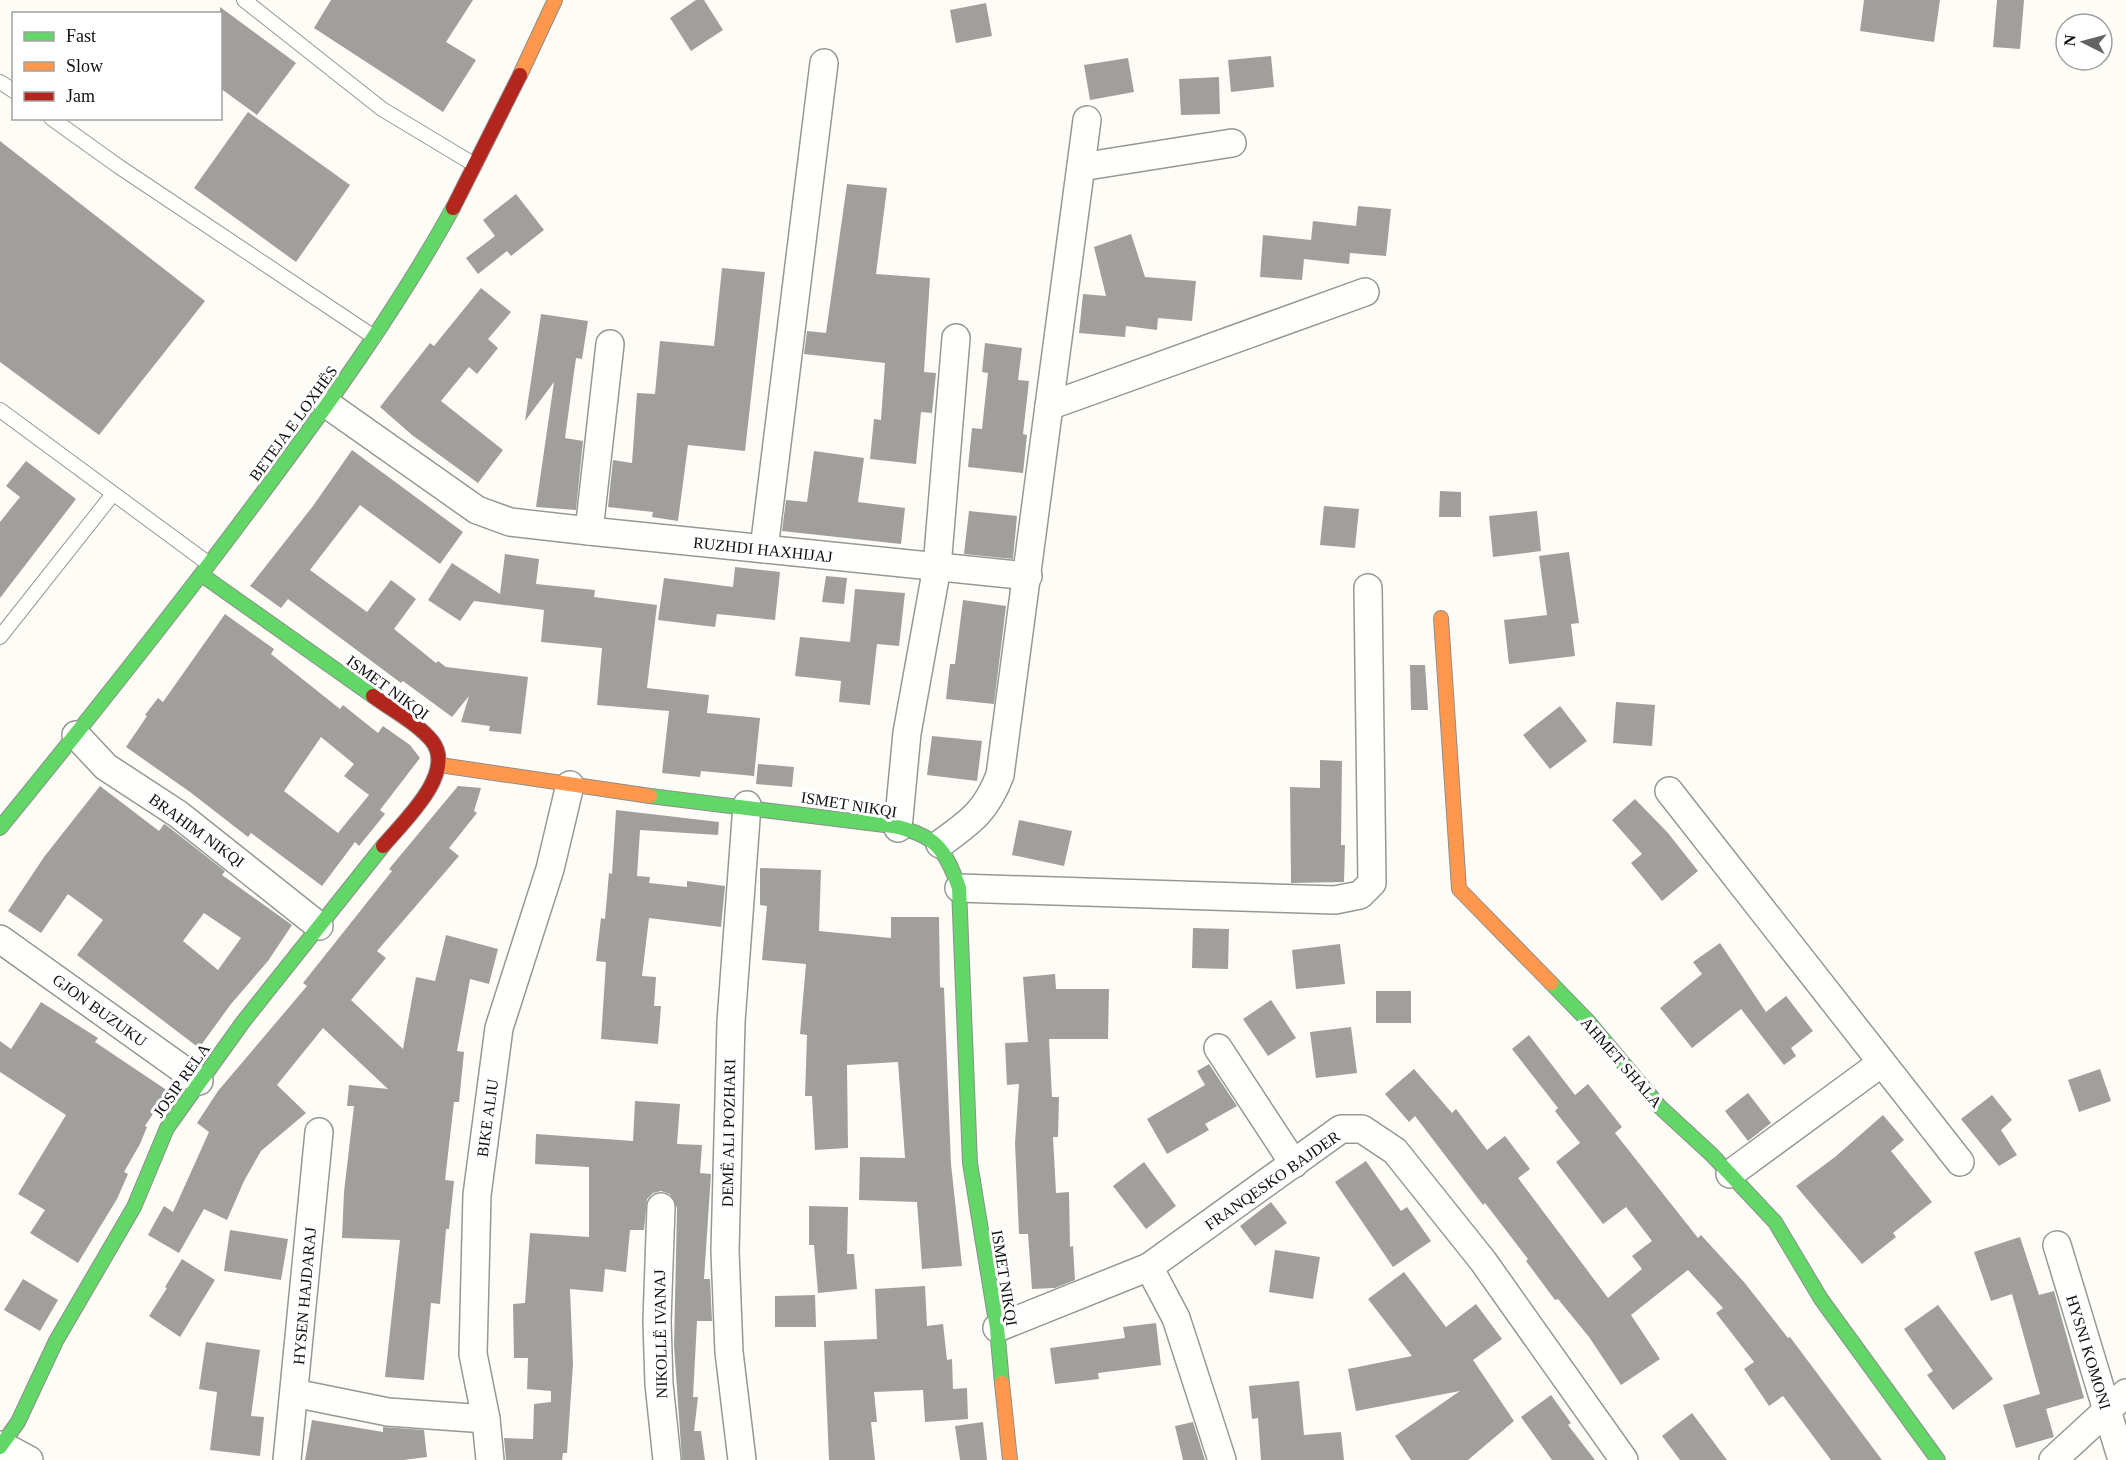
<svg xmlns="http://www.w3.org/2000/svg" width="2126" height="1460" font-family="Georgia,serif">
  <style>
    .building { fill: #a19f9c; fill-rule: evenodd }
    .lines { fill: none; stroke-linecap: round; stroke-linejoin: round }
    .lane-casing { stroke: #979795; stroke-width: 16 }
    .street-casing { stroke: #979795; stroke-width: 30 }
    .fast-casing { stroke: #8e8d8b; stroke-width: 16 }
    .slow-casing { stroke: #8e8d8b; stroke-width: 16 }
    .jam-casing { stroke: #8e8d8b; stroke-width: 16 }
    .lane { stroke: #fffffe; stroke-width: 14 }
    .street { stroke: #fffffe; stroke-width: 27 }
    .fast { stroke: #63d668; stroke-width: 14 }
    .slow { stroke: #ff974d; stroke-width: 14 }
    .jam { stroke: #b3261e; stroke-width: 14 }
    .labels { text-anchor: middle; stroke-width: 6; stroke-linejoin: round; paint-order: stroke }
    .street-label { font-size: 16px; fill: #111; stroke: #fff }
  </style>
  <rect width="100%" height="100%" fill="#fdfcf7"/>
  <g class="building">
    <path d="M331,0H473L446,42L476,60L443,112L314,28Z"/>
    <path d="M696,0H704L723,30L691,51L670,18Z"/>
    <path d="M1864,0H1940L1934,42L1860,31Z"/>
    <path d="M1997,0H2024L2020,49L1993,47Z"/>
    <path d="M986,3L992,36L956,43L950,10Z"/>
    <path d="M220,7L296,63L257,115L220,88Z"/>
    <path d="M1271,56L1274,87L1231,92L1228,60Z"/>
    <path d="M1128,58L1134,92L1090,100L1084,65Z"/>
    <path d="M1219,77L1220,114L1181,115L1179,79Z"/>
    <path d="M248,112L350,185L296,262L194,188Z"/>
    <path d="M0,141L205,301L99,435L0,362Z"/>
    <path d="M847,184L887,188L876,274L930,278L924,372L936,373L932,413L921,412L916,464L870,459L874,419L881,420L885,363L804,354L807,331L826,333Z"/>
    <path d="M516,194L544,230L511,256L507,251L478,274L466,258L495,236L483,220Z"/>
    <path d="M1358,206L1391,209L1386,256L1350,253L1349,264L1304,259L1302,280L1260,277L1263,235L1311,240L1313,221L1356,226Z"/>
    <path d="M1131,234L1145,277L1196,281L1192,321L1158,318L1157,330L1126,326L1125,337L1079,333L1083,294L1106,296L1094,247Z"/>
    <path d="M722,268L765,272L745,451L688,445L678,521L652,517L653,512L608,507L613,460L632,463L637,393L655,394L660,341L714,346Z"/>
    <path d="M481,288L511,312L488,339L498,348L477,374L469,367L441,401L503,450L478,483L412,435L380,407L430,343L434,346Z"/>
    <path d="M541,314L588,321L582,359L576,358L565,438L583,441L576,510L536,507L554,382L525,421Z"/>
    <path d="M985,343L1022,348L1018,380L1029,381L1023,434L1027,435L1023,473L968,467L972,428L982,429L988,373L982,372Z"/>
    <path d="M352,450L463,532L440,564L360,505L310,570L367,612L391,580L416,599L394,629L436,663L438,661L446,667L528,677L521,734L489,731L490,726L461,722L469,696L452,717L403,681L401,683L288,599L281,608L250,586L313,506Z"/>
    <path d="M814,451L864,458L858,502L905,508L901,544L782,531L786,500L807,502Z"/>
    <path d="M26,461L76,499L0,598V522L20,497L6,486Z"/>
    <path d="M1440,491L1461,492V517H1439Z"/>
    <path d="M1324,506L1359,509L1355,548L1320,545Z"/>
    <path d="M969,511L1017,516L1013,559L964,554Z"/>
    <path d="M1537,511L1541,551L1493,557L1489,516Z"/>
    <path d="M1569,552L1579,623L1571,624L1575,656L1509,664L1504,620L1547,615L1539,556Z"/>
    <path d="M505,554L539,559L536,584L595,590L594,597L657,605L647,688L709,695L707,713L760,718L754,776L701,771L700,777L662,773L669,711L597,705L602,648L541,642L544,610L474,601L460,621L428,600L452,563L500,594Z"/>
    <path d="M735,567L780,572L775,620L717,614L715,627L658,620L664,578L733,587Z"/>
    <path d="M826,576L847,578L844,604L822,602Z"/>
    <path d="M855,589L905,593L899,646L877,644L870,705L839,702L841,681L795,676L800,637L850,642Z"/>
    <path d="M963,600L1006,606L994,704L946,699L950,664H955Z"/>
    <path d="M225,614L274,649L271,654L340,709L343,705L378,733L383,726L410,745L420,758L380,810L385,814L359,846L355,842L322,886L251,833L248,837L190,792L126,747L147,716L145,715L158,698L163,702ZM321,737L354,764L344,776L369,795L338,833L284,791Z"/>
    <path d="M1410,665H1425L1428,710H1411Z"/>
    <path d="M1616,702L1655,705L1652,746L1613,743Z"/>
    <path d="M1560,706L1587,741L1550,769L1523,735Z"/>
    <path d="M932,736L982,741L977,781L927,775Z"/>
    <path d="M1320,760L1342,761L1341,845H1345L1344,882L1291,883L1290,787L1320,788Z"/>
    <path d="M758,764L794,767L792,787L756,784Z"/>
    <path d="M100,786L159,831L164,824L166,825L225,871L222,875L292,925L268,961L231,1004L199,1048L77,955L103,920L68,894L41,933L8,911L44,857ZM204,913L241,938L218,970L183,941Z"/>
    <path d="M458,786L481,788L474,811L477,813L449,848L459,856L377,951L386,958L351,1000L403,1049L416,977L435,981L446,935L498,949L489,984L470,979L457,1051L464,1052L459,1102H454L445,1180L454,1181L449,1229H446L440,1304L431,1303L424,1380L385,1377L400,1240L342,1238L344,1192L354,1106H347L349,1085L388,1089L323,1028L277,1085L306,1113L261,1151L244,1181L227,1220L204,1209L179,1253L148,1235L164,1206L173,1212L209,1132L197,1123L218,1091L307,986L303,983L392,871L389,869Z"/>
    <path d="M1635,799L1668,833L1698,871L1662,901L1631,863L1642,854L1612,820Z"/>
    <path d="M616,810L719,822L718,835L640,830L637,876L650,877L649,883L687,887V881L725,886L721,927L649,918L642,976L656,977L654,1006H661L658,1044L601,1039L606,962L596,961L601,918L605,919L609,873L612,874Z"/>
    <path d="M1019,820L1072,831L1064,866L1012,855Z"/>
    <path d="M760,868L821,870L819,931L891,938V917H939L940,987L944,988L951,1164L962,1266L922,1269L917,1202L859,1200L860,1157L905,1158L898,1062L847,1065L848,1148L815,1150L812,1096H805L807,1035L800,1034L806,964L762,960L767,906L760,905Z"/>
    <path d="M1193,928L1229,929L1228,969L1192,968Z"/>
    <path d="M1720,943L1766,1012L1786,996L1813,1031L1791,1048L1796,1056L1784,1065L1741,1009L1692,1048L1660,1008L1702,974L1693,962Z"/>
    <path d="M1340,944L1345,984L1296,989L1292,950Z"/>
    <path d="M1055,974L1056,989H1109L1108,1039H1049L1052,1097H1059L1058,1137H1053L1056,1193L1069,1192L1070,1247L1073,1246L1075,1280L1055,1288L1032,1289L1028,1234H1019L1015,1143L1019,1084L1007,1085L1005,1043L1028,1042L1023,977Z"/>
    <rect x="1376" y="991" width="35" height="32"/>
    <path d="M1271,1000L1296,1038L1268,1056L1243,1019Z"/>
    <path d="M41,1002L98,1038L95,1042L168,1091L145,1126L147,1127L140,1144L124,1172L128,1174L117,1199L78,1263L30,1233L45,1210L18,1194L66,1115L0,1072V1041L11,1049Z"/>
    <path d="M1351,1027L1357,1073L1316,1078L1310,1032Z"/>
    <path d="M1529,1035L1575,1095L1588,1084L1622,1127L1615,1133L1698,1238L1701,1235L1744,1282L1788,1338L1790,1337L1882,1460H1831L1783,1396L1769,1406L1744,1369L1754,1362L1716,1313L1723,1308L1688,1270L1631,1315L1660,1359L1621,1385L1589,1337L1558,1299L1555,1300L1526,1261L1528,1259L1485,1203L1483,1205L1415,1116L1409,1122L1385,1094L1414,1069L1452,1113L1456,1109L1487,1150L1505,1136L1530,1169L1518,1178L1608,1298L1642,1269L1632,1256L1652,1241L1626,1207L1603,1224L1556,1162L1580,1143L1555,1111L1558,1108L1512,1049Z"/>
    <path d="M1209,1064L1237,1106L1205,1124L1209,1130L1167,1154L1147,1119L1205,1085L1197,1071Z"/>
    <path d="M2100,1069L2111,1101L2079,1112L2068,1080Z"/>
    <path d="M1748,1093L1771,1123L1748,1141L1725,1111Z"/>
    <path d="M1992,1095L2012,1120L2001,1130L2017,1155L1999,1166L1961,1119Z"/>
    <path d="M635,1101L680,1104L677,1144L702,1145L700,1173L711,1174L704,1279H710L712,1321H697L693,1397H698L694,1431H701L705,1460H682L674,1346L677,1208L670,1194L661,1191L653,1193L647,1199L644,1230H630L626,1272L605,1269L603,1292L570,1289L573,1364L567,1453H563L562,1460H506L504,1438L533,1439L534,1404L551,1402V1391L527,1389L528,1358H514L513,1304L525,1303L530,1233L589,1237V1167L535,1164L536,1134L633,1141Z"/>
    <path d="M1883,1115L1904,1140L1891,1151L1932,1202L1893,1233L1896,1237L1862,1264L1796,1186L1835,1157Z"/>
    <path d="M1366,1161L1401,1211L1407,1207L1431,1241L1393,1267L1335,1182Z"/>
    <path d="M1144,1162L1176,1206L1146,1229L1113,1186Z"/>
    <path d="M1271,1202L1287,1223L1255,1246L1240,1226Z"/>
    <path d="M809,1206L848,1207L847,1254H854L857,1289L818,1293L814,1245H809Z"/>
    <path d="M230,1230L288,1239L281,1280L224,1271Z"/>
    <path d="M2020,1237L2039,1295L2054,1291L2084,1398L2046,1409L2054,1437L2016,1448L2003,1405L2040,1394L2012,1294L1991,1301L1974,1252Z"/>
    <path d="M1275,1250L1320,1257L1313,1299L1269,1292Z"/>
    <path d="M182,1259L215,1280L180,1337L149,1316L167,1288L165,1287Z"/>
    <path d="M1404,1272L1446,1327L1476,1304L1502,1339L1473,1360L1514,1421L1468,1460H1411L1395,1436L1460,1391L1356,1411L1348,1369L1412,1356L1368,1299Z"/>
    <path d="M23,1279L58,1300L40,1331L4,1310Z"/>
    <path d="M925,1286L927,1326L943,1324L947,1360L952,1359L953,1389L967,1388L968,1419L925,1422L923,1390L874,1392L877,1422H871L875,1460H829L824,1341L877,1339L875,1289Z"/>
    <path d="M815,1295L816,1327H775V1296Z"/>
    <path d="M1938,1305L1993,1379L1953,1410L1927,1375L1933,1371L1904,1329Z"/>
    <path d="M1156,1323L1161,1365L1098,1373L1099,1379L1055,1384L1050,1348L1125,1338L1123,1327Z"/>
    <path d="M206,1342L260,1350L251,1416L264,1417L260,1456L210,1450L217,1392L199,1389Z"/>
    <path d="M1299,1381L1304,1435L1341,1432L1344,1460H1261L1258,1418L1252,1419L1249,1386Z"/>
    <path d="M1551,1395L1571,1423L1568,1425L1595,1460H1552L1521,1417Z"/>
    <path d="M1692,1413L1727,1460H1680L1662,1436Z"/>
    <path d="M312,1420L383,1432V1427L424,1430L427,1457L403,1460H305Z"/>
    <path d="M983,1422L987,1460H960L955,1426Z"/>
    <path d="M1193,1422L1205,1460H1183L1175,1426Z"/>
  </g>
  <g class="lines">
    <defs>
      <g id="lane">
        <path d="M244,0L382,109L475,165"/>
        <path d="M0,82L14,91"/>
        <path d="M51,118L118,166L374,337"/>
        <path d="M0,410L209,564"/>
        <path d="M0,637L113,494"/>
      </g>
      <g id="street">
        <path d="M1081,167L1232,143"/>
        <path d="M328,405L477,510L510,522L589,531L610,344"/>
        <path d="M1049,406L1365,292"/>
        <path d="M589,531L1028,576"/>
        <path d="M764,549L824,63"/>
        <path d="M76,735L106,767L178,814L319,926"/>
        <path d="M1669,791L1960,1162"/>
        <path d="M898,828L907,733L937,567L956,338"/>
        <path d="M940,844C970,822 986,812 1000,775L1087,120"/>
        <path d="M959,888L1335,900L1360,895L1372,883L1368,588"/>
        <path d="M0,939L199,1081"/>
        <path d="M1218,1048L1294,1164"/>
        <path d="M1730,1174L1880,1064"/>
        <path d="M661,1207L657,1321L659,1384L667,1460"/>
        <path d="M2057,1245L2122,1460"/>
        <path d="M1149,1267L1176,1318L1222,1460"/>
        <path d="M997,1328L1149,1267L1341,1129H1362L1395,1151L1483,1261L1624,1460"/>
        <path d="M294,1393L388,1412L486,1419"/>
        <path d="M1,1445L29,1460"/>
        <path d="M287,1460L319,1132"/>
        <path d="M490,1460L486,1419L473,1354L477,1195L499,1028L550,869L570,785"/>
        <path d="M742,1460L729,1352L725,1251L731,1022L747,805"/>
        <path d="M2053,1460L2126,1393"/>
      </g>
      <g id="fast">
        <path d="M202,575L373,696"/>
        <path d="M650,796L893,826C935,835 945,848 959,888L970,1163L997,1328L1002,1383"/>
        <path d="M0,828C88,720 175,611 258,499C328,405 396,311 453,208"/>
        <path d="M1551,983L1587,1020L1660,1107L1712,1155L1775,1222L1821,1299L1938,1460"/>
        <path d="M0,1447L18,1422L56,1341L134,1207L167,1128L243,1022L383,846"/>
      </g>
      <g id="slow">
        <path d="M520,75L555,0"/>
        <path d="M1441,618L1459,889L1551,983"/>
        <path d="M440,765L650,796"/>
        <path d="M1002,1383L1010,1460"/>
      </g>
      <g id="jam">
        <path d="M453,208L520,75"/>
        <path d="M373,696C392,710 417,723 432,741C457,773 403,822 383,846"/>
      </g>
    </defs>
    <use href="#lane" class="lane-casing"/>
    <use href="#street" class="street-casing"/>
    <use href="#fast" class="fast-casing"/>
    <use href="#slow" class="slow-casing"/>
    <use href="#jam" class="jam-casing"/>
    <use href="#lane" class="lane"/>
    <use href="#street" class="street"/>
    <use href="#fast" class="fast"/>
    <use href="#slow" class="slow"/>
    <use href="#jam" class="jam"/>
  </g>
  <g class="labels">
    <g class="street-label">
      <text transform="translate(293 423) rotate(-54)" y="6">BETEJA E LOXHËS</text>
      <text transform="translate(763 549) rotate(6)" y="6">RUZHDI HAXHIJAJ</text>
      <text transform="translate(388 687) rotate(36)" y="6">ISMET NIKQI</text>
      <text transform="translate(849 804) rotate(9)" y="6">ISMET NIKQI</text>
      <text transform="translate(197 830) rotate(36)" y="6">BRAHIM NIKQI</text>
      <text transform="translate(100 1010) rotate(36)" y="6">GJON BUZUKU</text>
      <text transform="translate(1622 1062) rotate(49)" y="6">AHMET SHALA</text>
      <text transform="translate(181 1080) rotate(-55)" y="6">JOSIP RELA</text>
      <text transform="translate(487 1118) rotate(-82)" y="6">BIKE ALIU</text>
      <text transform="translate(728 1133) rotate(-89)" y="6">DEMË ALI POZHARI</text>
      <text transform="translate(1272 1180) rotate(-35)" y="6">FRANQESKO BAJDER</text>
      <text transform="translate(1005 1278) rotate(81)" y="6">ISMET NIKQI</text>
      <text transform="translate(304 1296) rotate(-85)" y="6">HYSEN HAJDARAJ</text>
      <text transform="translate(660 1334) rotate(-91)" y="6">NIKOLLË IVANAJ</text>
      <text transform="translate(2089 1352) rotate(73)" y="6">HYSNI KOMONI</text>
    </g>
  </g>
  <rect x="12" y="12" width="210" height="108" fill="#ffffff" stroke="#a0a0a0" stroke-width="1.5"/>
  <rect x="24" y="32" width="30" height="9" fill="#63d668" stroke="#a0a0a0" stroke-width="1.5"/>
  <text x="66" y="42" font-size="18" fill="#111111">Fast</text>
  <rect x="24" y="62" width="30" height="9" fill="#ff974d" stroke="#a0a0a0" stroke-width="1.5"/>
  <text x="66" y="72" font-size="18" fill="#111111">Slow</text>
  <rect x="24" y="92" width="30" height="9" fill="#b3261e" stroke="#a0a0a0" stroke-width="1.5"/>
  <text x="66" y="102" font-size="18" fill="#111111">Jam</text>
  <g transform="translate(2084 42) rotate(276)"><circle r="28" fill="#ffffff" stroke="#a0a0a0" stroke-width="1.5"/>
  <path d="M0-4.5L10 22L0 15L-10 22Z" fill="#646362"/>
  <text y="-9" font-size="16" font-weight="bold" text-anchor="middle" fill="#111111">N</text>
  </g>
</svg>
